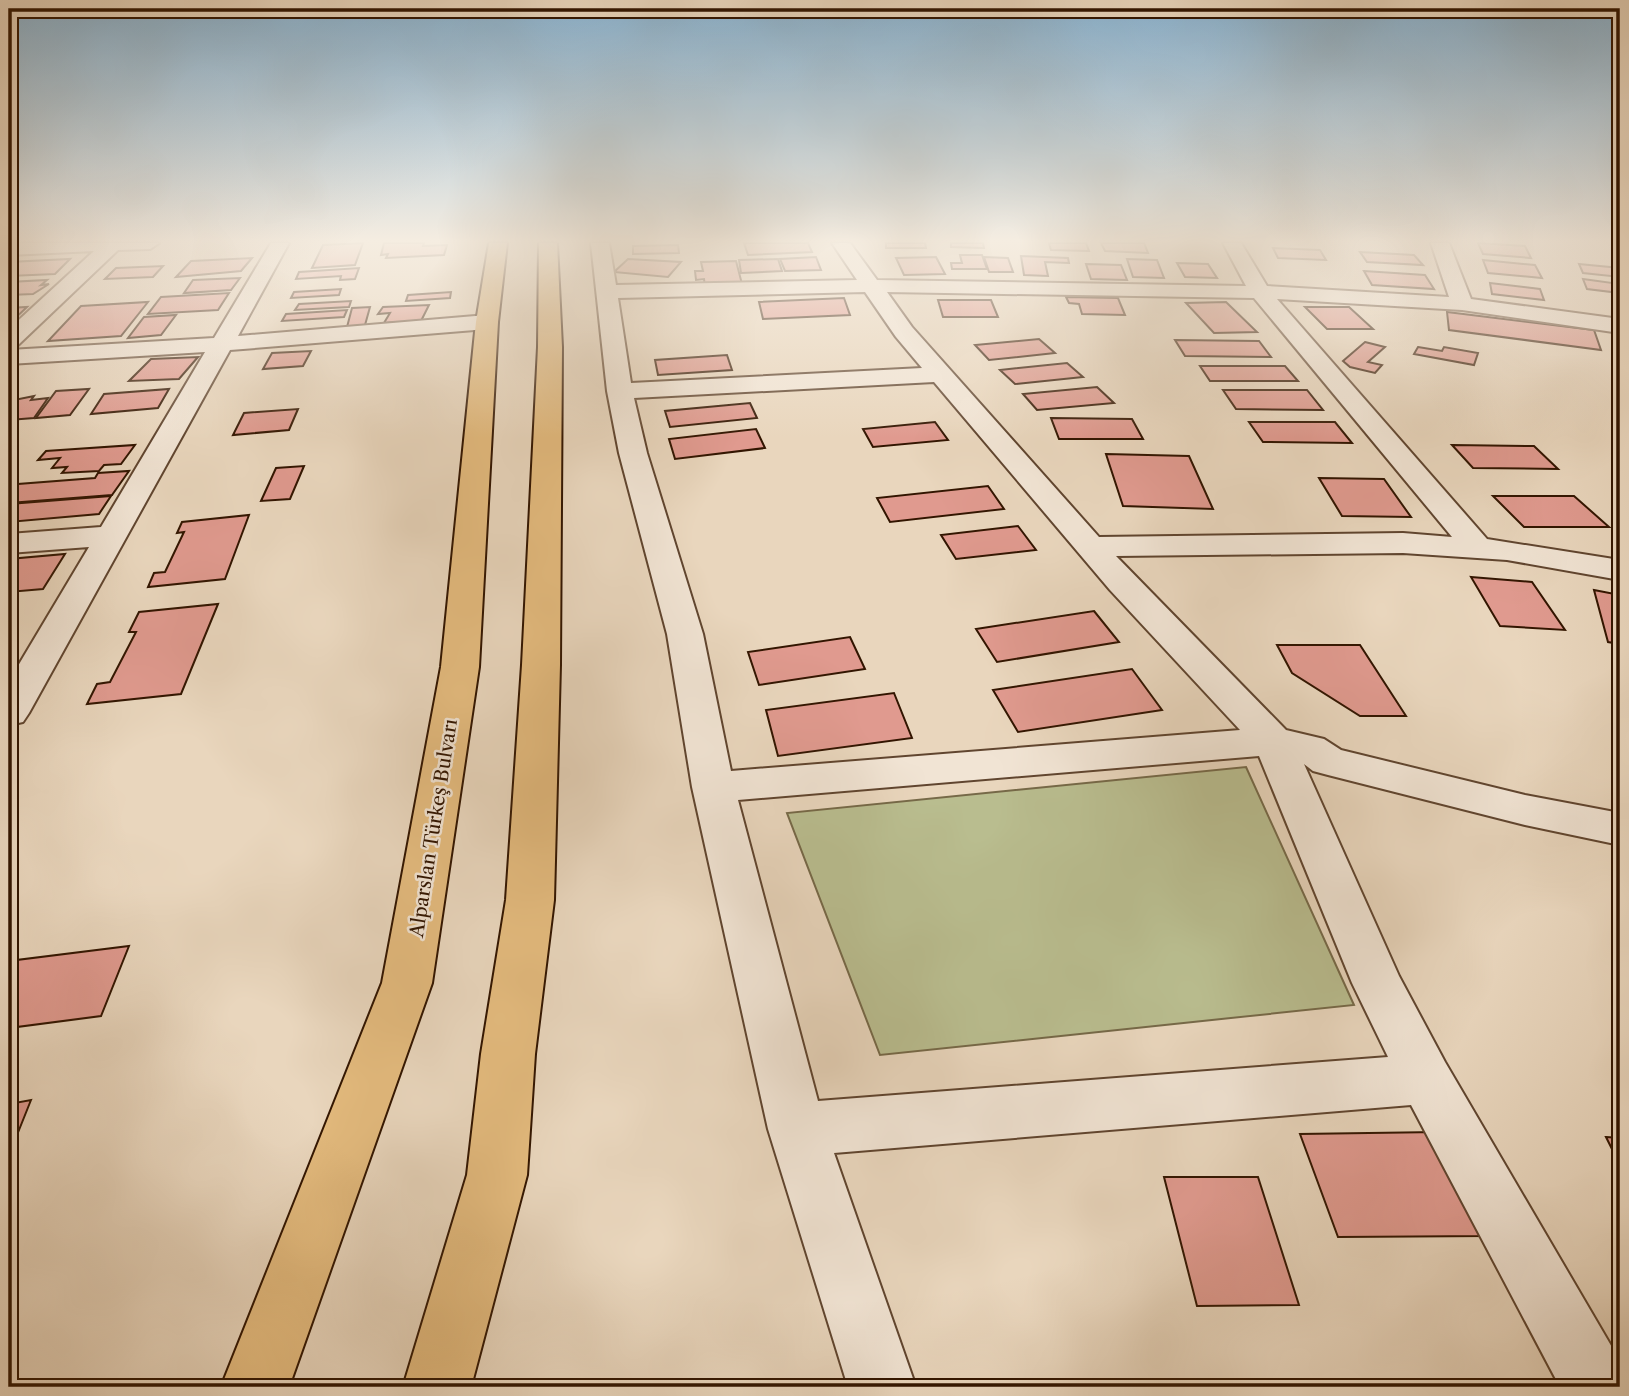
<svg xmlns="http://www.w3.org/2000/svg" width="1629" height="1396" font-family="'Libre Caslon Text',serif">
  <style>
    .green { fill: #b9bd8f; stroke: #766948; stroke-width: 2 }
    .building { fill: #e09a8f; stroke: #321500; stroke-width: 2 }
    .lines { fill: none; stroke-linecap: round; stroke-linejoin: round }
    .minor-casing { stroke: #60452f; stroke-width: 4 }
    .major-casing { stroke: #321500; stroke-width: 4 }
    .minor { fill: #f1e4d4; fill-rule: evenodd }
    .major { fill: #e4bb7e; fill-rule: evenodd }
    .labels { text-anchor: middle; stroke-width: 5; stroke-linejoin: round; paint-order: stroke }
    .street-label { font-size: 19px; fill: #321500; stroke: #f1e4d4 }
  </style>
  <rect width="100%" height="100%" fill="#e9d6bd"/>
  <filter id="stains"><feTurbulence type="fractalNoise" baseFrequency=".00286" numOctaves="4"/><feColorMatrix values="0 0 0 0 .2 0 0 0 0 .09 0 0 0 0 .02 0 0 0 .5 -.17"/></filter>
  <radialGradient id="worn" r=".72"><stop offset=".6" stop-color="#630" stop-opacity="0"/><stop offset="1" stop-color="#630" stop-opacity=".3"/></radialGradient>
  <path class="green" d="M1246,767L1354,1005L880,1055L787,813Z"/>
  <g class="building">
    <path d="M363,243L355,265L312,268L323,245Z"/>
    <path d="M384,243H424L423,246L447,245L444,255L386,258L388,254L381,255Z"/>
    <path d="M744,243H808L812,252L748,255Z"/>
    <path d="M886,243H925L926,248H886Z"/>
    <path d="M951,243H983L984,248L951,247Z"/>
    <path d="M1049,243H1086L1089,251L1051,250Z"/>
    <path d="M1101,243H1144L1148,253L1105,251Z"/>
    <path d="M1478,243L1525,246L1531,258L1483,254Z"/>
    <path d="M678,245L679,253L633,254V246Z"/>
    <path d="M1273,248L1320,250L1326,260L1278,258Z"/>
    <path d="M1360,252L1414,255L1423,265L1367,262Z"/>
    <path d="M960,255H982L987,269H952L951,263H962Z"/>
    <path d="M1021,256L1068,258L1069,263L1045,262L1048,276L1024,275Z"/>
    <path d="M816,257L821,270L785,271L780,259Z"/>
    <path d="M936,257L945,274L904,275L896,258Z"/>
    <path d="M984,257L1008,258L1013,272H989Z"/>
    <path d="M252,258L241,271L176,277L191,261Z"/>
    <path d="M70,259L55,274L9,276V262Z"/>
    <path d="M628,259L681,262L668,277L614,272Z"/>
    <path d="M778,259L782,271L741,273L739,260Z"/>
    <path d="M1127,259L1157,260L1164,278L1133,277Z"/>
    <path d="M1483,260L1535,265L1542,278L1488,273Z"/>
    <path d="M736,261L742,284L705,286L704,279L696,280L695,271H703L701,262Z"/>
    <path d="M1177,263L1208,264L1217,278L1185,277Z"/>
    <path d="M1086,264L1121,265L1127,280L1091,279Z"/>
    <path d="M1579,264L1620,268V277L1583,273Z"/>
    <path d="M163,266L153,277L105,279L116,268Z"/>
    <path d="M359,268L355,279L340,280L341,276L296,279L299,272Z"/>
    <path d="M1364,271L1425,275L1434,289L1372,285Z"/>
    <path d="M240,278L231,290L184,293L193,280Z"/>
    <path d="M1583,279L1620,284V293L1587,289Z"/>
    <path d="M47,280L41,285L49,284L33,294L9,295V282Z"/>
    <path d="M1490,283L1540,289L1544,300L1492,294Z"/>
    <path d="M341,289L339,295L291,298L294,292Z"/>
    <path d="M451,292L450,298L406,301L408,295Z"/>
    <path d="M229,293L218,310L148,314L161,297Z"/>
    <path d="M1066,297L1118,298L1125,315L1082,314L1079,304L1069,303Z"/>
    <path d="M844,298L850,315L763,319L759,302Z"/>
    <path d="M938,300H991L998,317H943Z"/>
    <path d="M351,301L349,307L295,310L299,304Z"/>
    <path d="M148,302L121,336L48,341L81,306Z"/>
    <path d="M1226,302L1257,332L1214,333L1186,303Z"/>
    <path d="M429,305L421,321L384,323L390,313L378,314L383,307Z"/>
    <path d="M27,307L9,324V308Z"/>
    <path d="M370,307L365,325L347,327L352,308Z"/>
    <path d="M1305,307H1349L1373,329H1327Z"/>
    <path d="M347,310L344,317L282,321L286,314Z"/>
    <path d="M1447,312L1594,330L1601,350L1449,330Z"/>
    <path d="M176,315L161,335L128,338L144,317Z"/>
    <path d="M1039,339L1055,353L989,360L975,345Z"/>
    <path d="M1175,340L1259,341L1271,357L1185,356Z"/>
    <path d="M1365,342L1385,347L1368,362L1382,365L1375,373L1350,367L1343,361Z"/>
    <path d="M1418,347L1442,351L1444,347L1478,353L1474,365L1414,354Z"/>
    <path d="M311,351L303,366L263,369L272,353Z"/>
    <path d="M727,355L732,370L658,375L655,360Z"/>
    <path d="M198,357L179,379L129,381L151,359Z"/>
    <path d="M1067,363L1083,377L1015,384L1000,370Z"/>
    <path d="M1200,366H1285L1298,381H1210Z"/>
    <path d="M1097,387L1114,403L1037,410L1023,394Z"/>
    <path d="M89,389L70,415L36,418L56,391Z"/>
    <path d="M169,389L158,408L91,414L104,394Z"/>
    <path d="M1223,390H1307L1323,410L1236,409Z"/>
    <path d="M34,396L31,400L48,398L34,418L9,420V401Z"/>
    <path d="M750,403L757,418L670,427L665,411Z"/>
    <path d="M298,409L289,430L233,435L244,413Z"/>
    <path d="M1051,418L1132,419L1143,439H1059Z"/>
    <path d="M935,422L948,440L873,447L863,429Z"/>
    <path d="M1249,422H1335L1352,443L1263,442Z"/>
    <path d="M756,429L765,448L675,459L669,439Z"/>
    <path d="M135,445L121,464L104,465L99,471L62,473L67,467L52,468L60,458L38,460L46,451Z"/>
    <path d="M1452,445L1534,446L1558,469L1473,468Z"/>
    <path d="M1106,454L1189,456L1213,509L1123,506Z"/>
    <path d="M304,466L290,499L261,501L276,468Z"/>
    <path d="M129,471L112,495L9,503V496L18,484L95,478L98,473Z"/>
    <path d="M1319,478L1384,479L1411,517L1342,516Z"/>
    <path d="M988,486L1004,509L890,522L877,498Z"/>
    <path d="M111,496L99,514L9,522V504Z"/>
    <path d="M1493,496H1574L1609,527H1524Z"/>
    <path d="M249,515L225,579L148,587L154,573L165,572L184,532L177,533L182,522Z"/>
    <path d="M1018,526L1036,550L956,559L941,535Z"/>
    <path d="M65,554L43,589L9,592V559Z"/>
    <path d="M1471,577L1532,582L1565,630L1500,626Z"/>
    <path d="M1594,590L1620,595V644L1608,642Z"/>
    <path d="M218,604L181,694L87,704L97,684L110,682L136,632H129L139,612Z"/>
    <path d="M1094,611L1119,642L997,662L976,629Z"/>
    <path d="M850,637L865,669L759,685L748,652Z"/>
    <path d="M1277,645H1360L1406,716H1360L1292,673Z"/>
    <path d="M1132,669L1162,710L1018,732L993,690Z"/>
    <path d="M894,693L912,738L778,756L766,710Z"/>
    <path d="M129,946L101,1016L9,1028V961Z"/>
    <path d="M31,1100L9,1155V1104Z"/>
    <path d="M1438,1132L1487,1236L1338,1237L1300,1134Z"/>
    <path d="M1606,1137L1620,1138V1165Z"/>
    <path d="M1164,1177H1258L1299,1305L1197,1306Z"/>
  </g>
  <g class="lines">
    <defs>
      <g id="minor">
        <path d="M9,243H159L150,249L118,250L17,346L9,348V329L94,251L9,255Z"/>
        <path d="M271,243H289L238,336L487,315L495,317L498,322L495,327L487,329L230,350L29,713L23,722L9,725V681L89,547L9,553V534L101,527L205,352L9,364V350L214,338Z"/>
        <path d="M591,243H609L616,285L857,280L832,243H850L877,280L1246,286L1223,243H1241L1267,286L1449,297L1431,243H1449L1471,299L1620,319V333L1462,310L1277,299L1487,539L1620,560V580L1507,560L1403,553L1116,556L1286,730L1324,739L1341,750L1525,795L1620,813V845L1525,825L1328,775L1313,771L1304,764L1399,976L1445,1062L1620,1361V1387H1560L1411,1105L834,1153L916,1387H848L768,1129L692,787L667,634L619,453L607,391ZM865,292L896,337L922,368L631,383L618,298ZM887,292L1254,298L1452,537L1403,533L1099,537L912,327ZM934,382L1110,590L1240,730L731,771L703,634L647,453L634,398ZM1259,756L1352,983L1388,1057L818,1101L738,800Z"/>
      </g>
      <g id="major">
        <path d="M489,243H507L498,322L479,667L432,983L289,1387H221L382,983L441,667L476,322Z"/>
        <path d="M539,243H557L562,347L560,665L554,900L535,1054L527,1175L471,1387H403L467,1175L481,1054L506,900L522,665L538,347Z"/>
      </g>
    </defs>
    <use href="#minor" class="minor-casing"/>
    <use href="#major" class="major-casing"/>
    <use href="#minor" class="minor"/>
    <use href="#major" class="major"/>
  </g>
  <linearGradient id="sky" x2="0" y2="1"><stop stop-color="#89b5d5"/><stop offset="0.55" stop-color="#f5ede1"/><stop offset="1" stop-color="#f5ede1" stop-opacity="0"/></linearGradient>
  <rect width="1629" height="438" fill="url(#sky)"/>
  <g class="labels">
    <g class="street-label">
      <text transform="translate(433 828) rotate(-81)" y="7">Alparslan Türkeş Bulvarı</text>
    </g>
  </g>
  <rect width="1629" height="1396" fill="none" stroke="#e9d6bd" stroke-width="35"/>
  <rect x="10" y="10" width="1608" height="1375" fill="none" stroke="#321500" stroke-width="3.5"/>
  <rect x="18" y="18" width="1594" height="1361" fill="none" stroke="#321500" stroke-width="2"/>
  <rect width="100%" height="100%" filter="url(#stains)"/>
  <rect width="100%" height="100%" fill="url(#worn)"/>
</svg>
